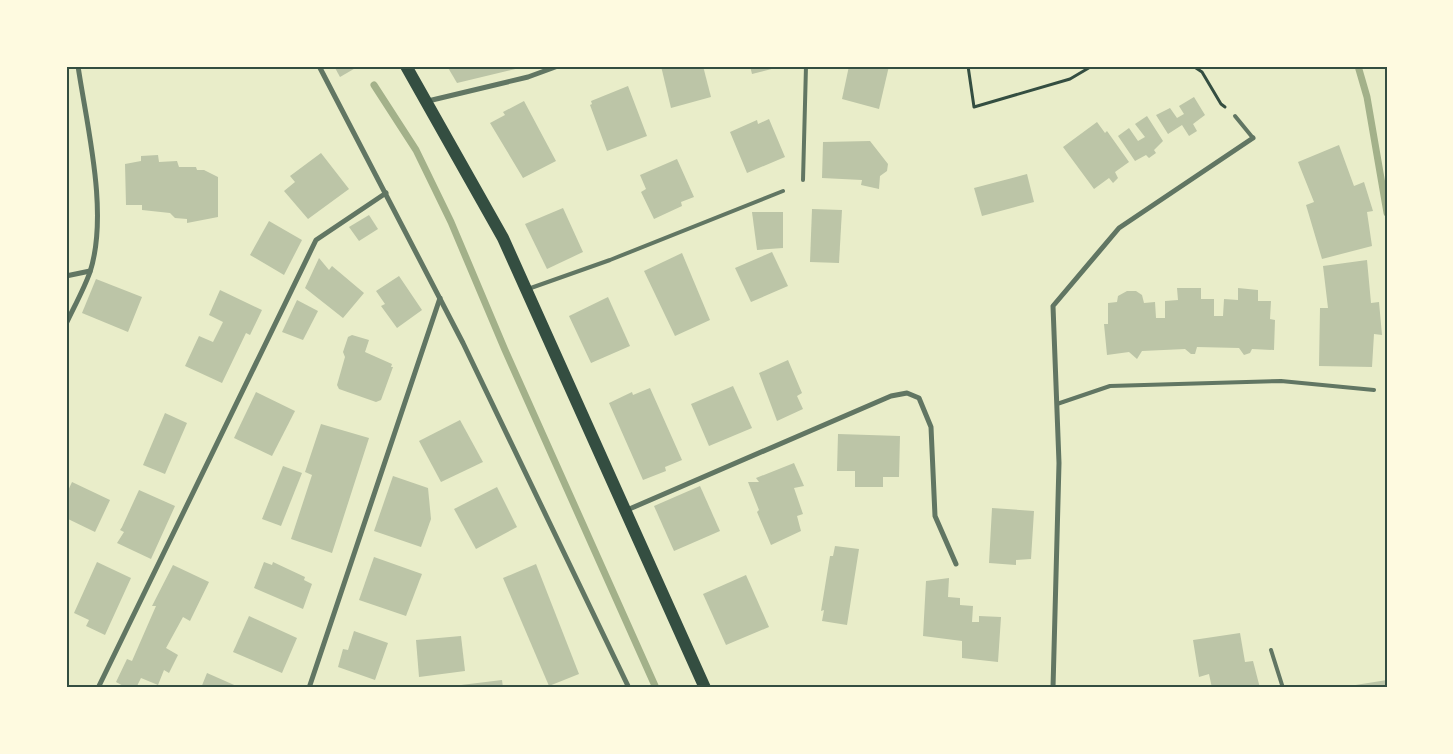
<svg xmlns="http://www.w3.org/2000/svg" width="1453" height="754" font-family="'Space Grotesk',sans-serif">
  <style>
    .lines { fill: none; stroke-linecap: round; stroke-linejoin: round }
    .stream { stroke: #a3b18a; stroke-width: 7 }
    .building { fill: #bcc5a7 }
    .path { stroke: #344e41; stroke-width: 3 }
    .service { stroke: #617663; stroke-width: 4 }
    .minor { stroke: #617663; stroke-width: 5 }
    .primary { stroke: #344e41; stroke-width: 12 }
    .neatline { fill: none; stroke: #344e41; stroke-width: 2 }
  </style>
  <rect width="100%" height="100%" fill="#e9edc9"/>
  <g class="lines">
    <g class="stream">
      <path d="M1358,66L1367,97L1387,213"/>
      <path d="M374,85L416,150L451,222L505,350L656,688"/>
    </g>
  </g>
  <g class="building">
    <path d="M334,66H359L340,77Z"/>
    <path d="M447,66H524V67L457,83Z"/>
    <path d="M661,66H703L711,97L671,108Z"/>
    <path d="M750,66H779V67L752,74Z"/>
    <path d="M849,66H889L879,109L842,99Z"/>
    <path d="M628,86L647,136L607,151L590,105L592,104L591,101Z"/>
    <path d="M1194,97L1205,115L1193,124L1197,131L1189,136L1182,125L1168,134L1156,115L1170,108L1177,118L1184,114L1179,106Z"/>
    <path d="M524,101L556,161L523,178L490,123L505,115L503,112Z"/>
    <path d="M1147,116L1163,141L1154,150L1156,153L1149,158L1146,155L1135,161L1118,136L1129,128L1138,141L1145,137L1135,124Z"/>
    <path d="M769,119L785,157L747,173L730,132L757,120L758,124Z"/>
    <path d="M1097,122L1105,133L1107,131L1129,162L1115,172L1118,178L1113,183L1109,178L1094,189L1063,147Z"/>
    <path d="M870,141L888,164L887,171L880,176L879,189L861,185L862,180L822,178L823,142Z"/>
    <path d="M1339,145L1354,186L1364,182L1373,211L1367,212L1372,246L1322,259L1306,205L1314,202L1298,162Z"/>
    <path d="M321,153L349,189L308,219L284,191L295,182L290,176Z"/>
    <path d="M158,155L159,162L177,161L179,167H196L197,170H204L218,177V217L187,223V219L175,218L170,213L142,210V205H126L125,164L141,161V156Z"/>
    <path d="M677,159L694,197L681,202L682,206L654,219L641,192L646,189L640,175Z"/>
    <path d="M1027,174L1034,202L982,216L974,188Z"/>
    <path d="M563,208L583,252L547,269L525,224Z"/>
    <path d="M812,209L842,210L839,263L810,262Z"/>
    <path d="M752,212H783V248L757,250Z"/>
    <path d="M369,215L378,229L359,241L349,227Z"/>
    <path d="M269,221L302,240L284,275L250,255Z"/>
    <path d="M772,252L788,286L751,302L735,268Z"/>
    <path d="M682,253L710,320L675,336L644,271Z"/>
    <path d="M319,258L329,270L332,266L364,293L343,318L305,288Z"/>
    <path d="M1367,260L1371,303L1379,302L1382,335L1374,334L1372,367L1319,366L1320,308H1328L1323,266Z"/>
    <path d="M399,276L422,310L397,328L381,306L385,304L376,291Z"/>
    <path d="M96,279L142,297L128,332L82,313Z"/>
    <path d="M1177,288H1201V299H1214V316H1223L1224,299L1238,300V288L1258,290V301H1271L1270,319L1275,320L1274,350L1252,349L1250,353L1244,355L1239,348L1197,347L1195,354H1191L1185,349L1142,351L1137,359L1129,352L1107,355L1104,324H1108V303L1117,302L1118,296L1127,291H1136L1142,295L1144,303L1155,302L1156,318H1165V301L1178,300Z"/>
    <path d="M220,290L262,310L250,335L246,333L222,383L185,366L199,336L213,342L223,322L209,315Z"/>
    <path d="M608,297L630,346L591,363L569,316Z"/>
    <path d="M297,300L318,311L303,340L282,332Z"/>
    <path d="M352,335L369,340L365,352L392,364L391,367H393L381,400L376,402L339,389L337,385L345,357L343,352L348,337Z"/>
    <path d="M788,360L802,393L797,396L803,409L777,421L759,373Z"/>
    <path d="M733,386L752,428L709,446L691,404Z"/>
    <path d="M650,388L682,460L665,467L666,471L643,480L609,403L632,392L633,395Z"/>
    <path d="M256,392L295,411L272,456L234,438Z"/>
    <path d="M165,413L187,423L165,474L143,465Z"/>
    <path d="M460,420L483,462L441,482L419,441Z"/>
    <path d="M321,424L369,438L332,553L291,539L312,475L305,472Z"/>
    <path d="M838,434L900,436L899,477H883V487H855V471H837Z"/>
    <path d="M794,463L804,486L794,488L803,514L797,516L801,531L771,545L757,512L759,510L748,482H759L756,478Z"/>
    <path d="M283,466L302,473L281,526L262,519Z"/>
    <path d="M393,476L428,488L431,519L421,547L374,531Z"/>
    <path d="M72,482L110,500L95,532L66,518V495Z"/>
    <path d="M700,486L720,531L674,551L654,506Z"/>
    <path d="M497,487L517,527L476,549L454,509Z"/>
    <path d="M139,490L175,506L151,559L117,543L124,532L120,530L122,527Z"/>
    <path d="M992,508L1034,511L1031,559L1016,560V565L989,563Z"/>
    <path d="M835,546L859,549L847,625L822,621L824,610L821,611L830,556H833Z"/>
    <path d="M374,557L422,574L406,616L359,600Z"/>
    <path d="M97,562L131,578L105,635L86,626L89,620L74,613Z"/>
    <path d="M264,562L272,565L273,562L305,577L304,580L312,584L303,609L254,588Z"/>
    <path d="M536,564L579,674L549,686L503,578Z"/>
    <path d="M173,565L209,582L190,621L183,617L166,648L178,655L169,673L164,670L158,685L141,678L136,688H127L116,682L127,659L132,661L156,606H152Z"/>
    <path d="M746,575L769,627L726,645L703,594Z"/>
    <path d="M949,578L948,597L960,598V605L973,606L972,622H979V616L1001,617L998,662L962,658V641L923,636L926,581Z"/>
    <path d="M249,616L297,638L282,673L233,652Z"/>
    <path d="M354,631L388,643L375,680L338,667L343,649L348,650Z"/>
    <path d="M1240,633L1245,662L1253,661L1260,688H1212L1209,674L1199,677L1193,640Z"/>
    <path d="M461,636L465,671L419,677L416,640Z"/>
    <path d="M207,673L241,688H201Z"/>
    <path d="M502,680L503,688H462L461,685Z"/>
    <path d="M1387,680V688H1343V687Z"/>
  </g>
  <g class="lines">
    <g class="path">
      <path d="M968,66L974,107L1070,79L1092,66"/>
      <path d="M1193,66L1202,72L1221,104L1225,107"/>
    </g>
    <g class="service">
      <path d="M1235,116L1253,138"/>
      <path d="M803,180L806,66"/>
      <path d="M528,289L610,260L783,191"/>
      <path d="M1057,404L1110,386L1281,381L1374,390"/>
      <path d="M1271,650L1283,688"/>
    </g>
    <g class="minor">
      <path d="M319,66L463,343L629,688"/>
      <path d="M428,101L528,77L558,66"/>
      <path d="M66,276L90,271"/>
      <path d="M66,324C74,307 84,289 90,272C109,213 87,127 78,66"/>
      <path d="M627,510L891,396L907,393L919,398L931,427L935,516L956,564"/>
      <path d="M98,688L316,240L386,193"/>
      <path d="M309,688L440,298"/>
      <path d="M1053,688L1059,463L1053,306L1119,228L1253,138"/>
    </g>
    <path class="primary" d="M406,66L503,238L705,688"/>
  </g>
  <rect width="1453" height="754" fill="none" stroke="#fefae0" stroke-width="135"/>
  <rect x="68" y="68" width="1318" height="618" class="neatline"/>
</svg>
